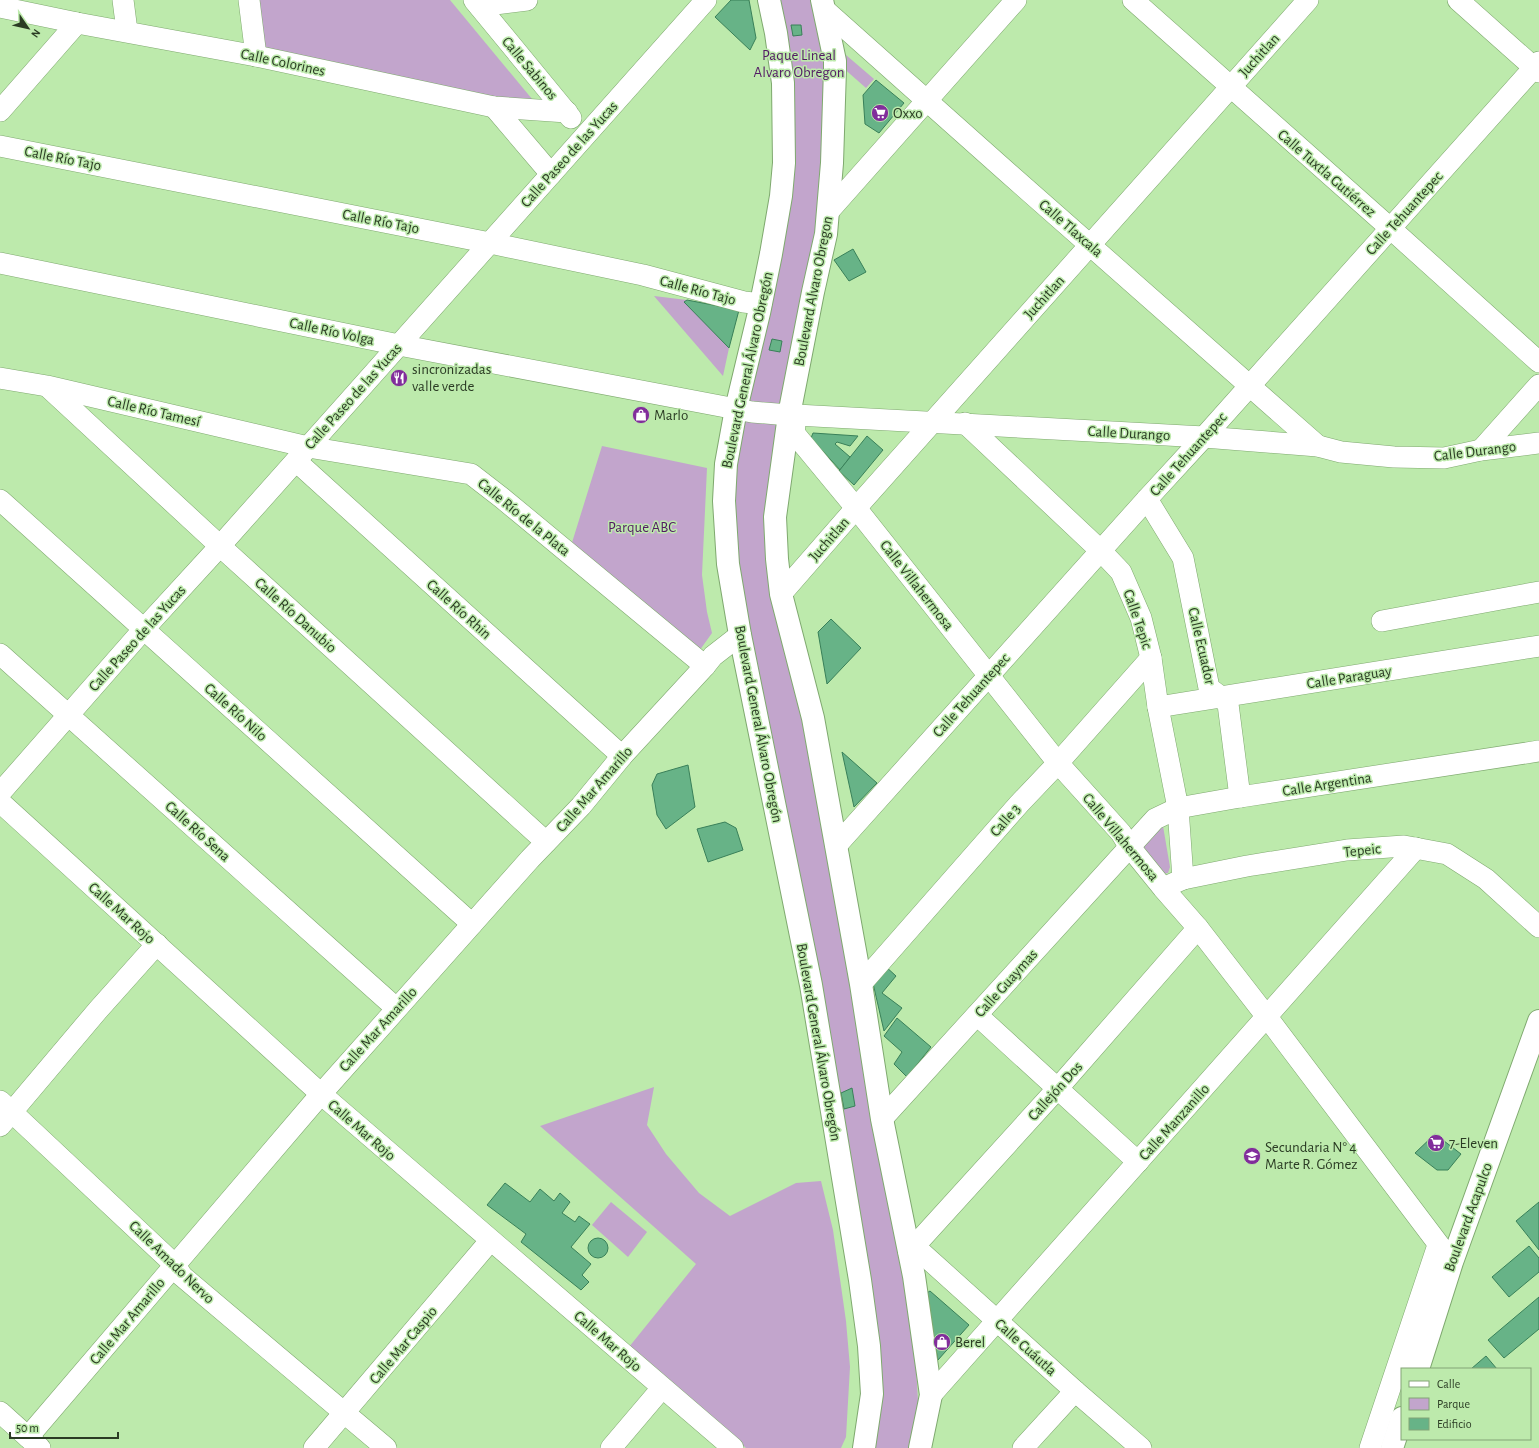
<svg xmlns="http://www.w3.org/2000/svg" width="1539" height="1448" font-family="'Alegreya Sans',sans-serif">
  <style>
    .green { fill: #c2a5cc }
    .building { fill: #67b387; stroke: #398059 }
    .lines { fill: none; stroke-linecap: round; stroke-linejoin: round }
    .minor-casing { stroke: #7fa96f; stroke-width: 22 }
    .major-casing { stroke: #7fa96f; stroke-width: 24 }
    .minor { stroke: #fff; stroke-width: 21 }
    .major { stroke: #fff; stroke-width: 22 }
    .labels { text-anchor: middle; stroke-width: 3; stroke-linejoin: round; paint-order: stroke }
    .park-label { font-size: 15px; fill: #531b64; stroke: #bdeaac }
    .street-label { font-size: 15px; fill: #2b3c24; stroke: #bdeaac }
    .poi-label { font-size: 15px; fill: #2b3c24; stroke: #bdeaac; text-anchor: start }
  </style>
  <rect width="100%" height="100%" fill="#bdeaac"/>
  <g class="green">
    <path d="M244,0H450L537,105L252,58Z"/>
    <path d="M763,0H815L825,47L831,156L772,570L832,875L900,1254L915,1349L918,1401L911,1448H866L863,1295L721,570L773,201L777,112Z"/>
    <path d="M846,55L874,79L866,88L841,66Z"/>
    <path d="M654,296L687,300L729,348L723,376Z"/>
    <path d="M602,446L707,468L702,575L707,612L712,633L697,654L570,549Z"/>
    <path d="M1163,826L1170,867L1168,873L1163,874L1139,841Z"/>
    <path d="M654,1087L647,1125L666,1154L699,1193L730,1216L796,1183L821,1181L833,1230L846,1321L850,1367L846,1437L841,1448H746L629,1347L696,1264L540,1126Z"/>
    <path d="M611,1202L647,1232L628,1257L592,1225Z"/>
  </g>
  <g class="building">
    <path d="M731,0H749L756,38L750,50L715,17Z"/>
    <path d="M791,25H801L802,35L793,36Z"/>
    <path d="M876,80L904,103L879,133L865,124L863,95Z"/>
    <path d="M853,249L866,272L849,281L834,260Z"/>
    <path d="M687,300L739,310L729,348L684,302Z"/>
    <path d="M772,339L782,341L780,352L769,350Z"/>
    <path d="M813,433L858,436L850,446L837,442L835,444L850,457L840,470L811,438Z"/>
    <path d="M867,436L883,450L854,485L839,471Z"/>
    <path d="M831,619L861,648L827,684L818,632Z"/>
    <path d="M842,752L877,783L854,807Z"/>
    <path d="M688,765L695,807L666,829L657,815L652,785L657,774Z"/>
    <path d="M725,822L736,828L743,850L708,862L697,829Z"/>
    <path d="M884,965L896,976L882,993L902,1008L884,1031L872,979Z"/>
    <path d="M897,1018L931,1047L907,1077L894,1064L902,1052L884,1036Z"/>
    <path d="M852,1088L855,1106L844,1109L841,1093Z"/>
    <path d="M1435,1134L1461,1154L1448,1170H1437L1415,1153Z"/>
    <path d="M505,1183L530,1202L540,1189L554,1201L560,1193L570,1202L562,1213L575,1222L579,1216L590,1224L571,1247L591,1264L582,1275L589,1282L581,1290L521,1242L526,1234L487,1205Z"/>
    <path d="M1539,1202V1250L1516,1221Z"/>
    <circle cx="598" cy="1248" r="10"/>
    <path d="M1529,1246L1539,1258V1272L1509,1297L1492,1277Z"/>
    <path d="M930,1291L969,1325L938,1360L925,1294Z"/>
    <path d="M1539,1297V1329L1504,1358L1488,1340Z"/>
    <path d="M1486,1356L1497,1369H1471Z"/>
  </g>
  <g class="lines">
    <defs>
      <g id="minor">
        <path d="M123,0L127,31"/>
        <path d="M249,0L256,56"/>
        <path d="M474,0L571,118"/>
        <path d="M1133,0L1390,228L1539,362"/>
        <path d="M1458,0L1539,72"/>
        <path d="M479,6L527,0"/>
        <path d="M0,7L77,23L256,56L494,107L567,112"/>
        <path d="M825,10L1007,172L1318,446"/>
        <path d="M494,107L551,174"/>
        <path d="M0,111L77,23"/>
        <path d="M0,146L490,243L643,275L744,302L761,304"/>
        <path d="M828,212L1016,0"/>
        <path d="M0,263L399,345L752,412L789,415H796L1204,437L1318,446L1341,452L1394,457L1444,458L1481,450L1539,443"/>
        <path d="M0,378L47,386L308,447L471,474L502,498L705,666"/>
        <path d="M48,387L220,546L546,842"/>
        <path d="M796,415L794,433L856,508L1058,763L1121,833L1129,846L1163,888L1198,928L1267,1017L1452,1262"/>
        <path d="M965,423L1101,551L1121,572L1141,618L1151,658L1158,707L1178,808L1183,879"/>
        <path d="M1481,450L1539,385"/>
        <path d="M296,461L622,756"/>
        <path d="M1147,499L1183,558L1209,688L1221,697L1228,704L1240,797"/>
        <path d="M0,500L472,924"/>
        <path d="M781,594L856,508L1308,0"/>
        <path d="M1382,621L1539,592"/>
        <path d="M0,654L396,1008"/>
        <path d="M1158,707L1539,646"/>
        <path d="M0,793L143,630L220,546L706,0"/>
        <path d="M0,802L321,1094L733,1448"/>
        <path d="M836,846L1147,499L1204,437L1539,62"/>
        <path d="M1170,885L1183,879L1247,866L1347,850L1404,846L1447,854L1486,879L1539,927"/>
        <path d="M861,984L1019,804L1058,763L1151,658"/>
        <path d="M977,1015L1138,1162"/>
        <path d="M0,1101L175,1265L182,1276L386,1448"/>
        <path d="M882,1119L1155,819L1178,808L1240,797L1539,751"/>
        <path d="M0,1126L98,1010L157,944"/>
        <path d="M909,1252L1058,1088L1198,928"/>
        <path d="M909,1252L923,1254L1075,1391L1141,1448"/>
        <path d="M931,1395L1416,848"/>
        <path d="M0,1412L40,1448"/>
        <path d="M28,1437L321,1094L530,859L581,806L622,756L705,666L713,656L740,635"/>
        <path d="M314,1448L490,1241"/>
        <path d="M611,1448L662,1388"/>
        <path d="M1023,1448L1075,1391"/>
        <path d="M1370,1448L1438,1245"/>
      </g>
      <g id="major">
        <path d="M769,0L776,33L783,83L784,163L781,196L771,254L759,313L736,409L726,464L724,501L728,564L740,635L811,985L860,1280L869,1346L872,1394L864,1448"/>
        <path d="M822,0L835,61V69L832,163L826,234L813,292L789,415L775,517L777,559L781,594L813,718L861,984L882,1119L914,1276L931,1395L920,1448"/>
        <path d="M1418,1369L1452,1262L1539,1021"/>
        <path d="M1392,1448L1402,1418"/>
      </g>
    </defs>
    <use href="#minor" class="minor-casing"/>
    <use href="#major" class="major-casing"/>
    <use href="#minor" class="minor"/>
    <use href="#major" class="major"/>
  </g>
  <defs>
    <symbol id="supermarket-disc" viewBox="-11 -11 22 22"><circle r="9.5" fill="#812d9b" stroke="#bdeaac"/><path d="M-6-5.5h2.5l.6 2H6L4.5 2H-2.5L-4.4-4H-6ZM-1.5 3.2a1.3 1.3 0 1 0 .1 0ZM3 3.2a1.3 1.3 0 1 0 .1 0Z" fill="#fff"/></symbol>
    <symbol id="restaurant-disc" viewBox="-11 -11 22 22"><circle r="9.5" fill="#812d9b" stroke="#bdeaac"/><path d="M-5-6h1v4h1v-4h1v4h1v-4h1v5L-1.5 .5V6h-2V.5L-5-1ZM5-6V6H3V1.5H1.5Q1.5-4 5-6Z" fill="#fff"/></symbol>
    <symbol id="shop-disc" viewBox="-11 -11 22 22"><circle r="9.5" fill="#812d9b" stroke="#bdeaac"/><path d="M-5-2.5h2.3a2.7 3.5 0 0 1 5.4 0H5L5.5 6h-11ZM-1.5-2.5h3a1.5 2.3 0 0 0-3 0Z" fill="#fff"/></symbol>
    <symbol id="school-disc" viewBox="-11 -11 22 22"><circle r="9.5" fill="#812d9b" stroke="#bdeaac"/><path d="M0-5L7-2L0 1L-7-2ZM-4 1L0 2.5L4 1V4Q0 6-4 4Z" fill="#fff"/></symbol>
  </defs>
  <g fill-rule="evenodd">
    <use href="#supermarket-disc" x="870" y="103" width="20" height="20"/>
    <use href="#restaurant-disc" x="389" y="368" width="20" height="20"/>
    <use href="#shop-disc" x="631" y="405" width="20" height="20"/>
    <use href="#supermarket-disc" x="1426" y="1133" width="20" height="20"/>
    <use href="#school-disc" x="1242" y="1146" width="20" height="20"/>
    <use href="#shop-disc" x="932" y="1332" width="20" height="20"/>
  </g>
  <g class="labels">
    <g class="park-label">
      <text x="799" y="60">Paque Lineal<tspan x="799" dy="17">Alvaro Obregon</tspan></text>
      <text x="642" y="532">Parque ABC</text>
    </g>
    <g class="street-label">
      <text transform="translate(1259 55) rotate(-48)" y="5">Juchitlan</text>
      <text transform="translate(283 62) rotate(12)" y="5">Calle Colorines</text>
      <text transform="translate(530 68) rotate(50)" y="5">Calle Sabinos</text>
      <text transform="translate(569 154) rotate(-48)" y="5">Calle Paseo de las Yucas</text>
      <text transform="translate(63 158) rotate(11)" y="5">Calle Río Tajo</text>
      <text transform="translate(1327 173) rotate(41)" y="5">Calle Tuxtla Gutiérrez</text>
      <text transform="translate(1404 213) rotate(-48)" y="5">Calle Tehuantepec</text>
      <text transform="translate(381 221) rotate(11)" y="5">Calle Río Tajo</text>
      <text transform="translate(1071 228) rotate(41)" y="5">Calle Tlaxcala</text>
      <text transform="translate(698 290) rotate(15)" y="5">Calle Río Tajo</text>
      <text transform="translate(813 291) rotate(-79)" y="5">Boulevard Alvaro Obregon</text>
      <text transform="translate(1044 297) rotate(-48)" y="5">Juchitlan</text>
      <text transform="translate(332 331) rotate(12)" y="5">Calle Río Volga</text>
      <text transform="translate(747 370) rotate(-78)" y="5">Boulevard General Álvaro Obregón</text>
      <text transform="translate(353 396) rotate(-48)" y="5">Calle Paseo de las Yucas</text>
      <text transform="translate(154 411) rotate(13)" y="5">Calle Río Tamesí</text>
      <text transform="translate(1129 433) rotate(3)" y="5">Calle Durango</text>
      <text transform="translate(1475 451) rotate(-7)" y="5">Calle Durango</text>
      <text transform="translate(1188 454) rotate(-48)" y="5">Calle Tehuantepec</text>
      <text transform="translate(524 517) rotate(39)" y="5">Calle Río de la Plata</text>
      <text transform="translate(829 539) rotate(-49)" y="5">Juchitlan</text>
      <text transform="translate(917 585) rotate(52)" y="5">Calle Villahermosa</text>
      <text transform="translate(459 609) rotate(42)" y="5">Calle Río Rhin</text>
      <text transform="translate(296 615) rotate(42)" y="5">Calle Río Danubio</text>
      <text transform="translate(1138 619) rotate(71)" y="5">Calle Tepic</text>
      <text transform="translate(137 638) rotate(-48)" y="5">Calle Paseo de las Yucas</text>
      <text transform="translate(1202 646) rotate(77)" y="5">Calle Ecuador</text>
      <text transform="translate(1349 677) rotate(-9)" y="5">Calle Paraguay</text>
      <text transform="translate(971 695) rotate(-48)" y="5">Calle Tehuantepec</text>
      <text transform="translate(236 712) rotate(42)" y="5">Calle Río Nilo</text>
      <text transform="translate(759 724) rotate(79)" y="5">Boulevard General Álvaro Obregón</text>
      <text transform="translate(1327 784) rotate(-9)" y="5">Calle Argentina</text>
      <text transform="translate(594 789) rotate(-49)" y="5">Calle Mar Amarillo</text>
      <text transform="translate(1005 820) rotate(-49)" y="5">Calle 3</text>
      <text transform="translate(198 831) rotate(42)" y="5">Calle Río Sena</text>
      <text transform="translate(1121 837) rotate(50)" y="5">Calle Villahermosa</text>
      <text transform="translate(1362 850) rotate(-6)" y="5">Tepeic</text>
      <text transform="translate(122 913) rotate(42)" y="5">Calle Mar Rojo</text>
      <text transform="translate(1006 983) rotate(-48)" y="5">Calle Guaymas</text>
      <text transform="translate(378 1029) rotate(-48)" y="5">Calle Mar Amarillo</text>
      <text transform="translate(819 1042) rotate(80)" y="5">Boulevard General Álvaro Obregón</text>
      <text transform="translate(1055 1091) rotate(-48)" y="5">Callejón Dos</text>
      <text transform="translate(1174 1122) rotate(-48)" y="5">Calle Manzanillo</text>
      <text transform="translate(362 1130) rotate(41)" y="5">Calle Mar Rojo</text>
      <text transform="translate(1468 1217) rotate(-70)" y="5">Boulevard Acapulco</text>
      <text transform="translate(172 1262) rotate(44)" y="5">Calle Amado Nervo</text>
      <text transform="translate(127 1321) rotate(-50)" y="5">Calle Mar Amarillo</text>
      <text transform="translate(608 1341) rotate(41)" y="5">Calle Mar Rojo</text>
      <text transform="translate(403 1345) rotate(-50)" y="5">Calle Mar Caspio</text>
      <text transform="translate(1026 1347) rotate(42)" y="5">Calle Cuáutla</text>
    </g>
    <g class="poi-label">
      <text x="893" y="118">Oxxo</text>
      <text x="412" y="374">sincronizadas<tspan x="412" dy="17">valle verde</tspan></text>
      <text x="654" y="420">Marlo</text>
      <text x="1449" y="1148">7-Eleven</text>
      <text x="1265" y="1152">Secundaria N° 4<tspan x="1265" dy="17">Marte R. Gómez</tspan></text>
      <text x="955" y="1347">Berel</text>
    </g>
  </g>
  <rect x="1401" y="1368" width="130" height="72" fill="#bdeaac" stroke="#83a476"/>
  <rect x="1409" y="1381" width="20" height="6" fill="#ffffff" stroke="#83a476"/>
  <text x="1437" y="1388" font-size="12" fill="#2b3c24">Calle</text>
  <rect x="1409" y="1398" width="20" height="12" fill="#c2a5cc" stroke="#83a476"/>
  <text x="1437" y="1408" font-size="12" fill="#2b3c24">Parque</text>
  <rect x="1409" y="1418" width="20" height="12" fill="#67b387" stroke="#83a476"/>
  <text x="1437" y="1428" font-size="12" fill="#2b3c24">Edificio</text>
  <g transform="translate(28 28) rotate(124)" stroke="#bdeaac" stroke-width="3" paint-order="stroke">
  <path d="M0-3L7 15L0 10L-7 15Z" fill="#2b3c24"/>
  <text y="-6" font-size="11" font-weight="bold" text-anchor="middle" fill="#2b3c24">N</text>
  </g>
  <path d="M10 1432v6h108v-6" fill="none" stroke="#2b3c24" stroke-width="2"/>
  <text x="16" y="1432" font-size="12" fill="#2b3c24" stroke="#bdeaac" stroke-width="3" paint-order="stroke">50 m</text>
</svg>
